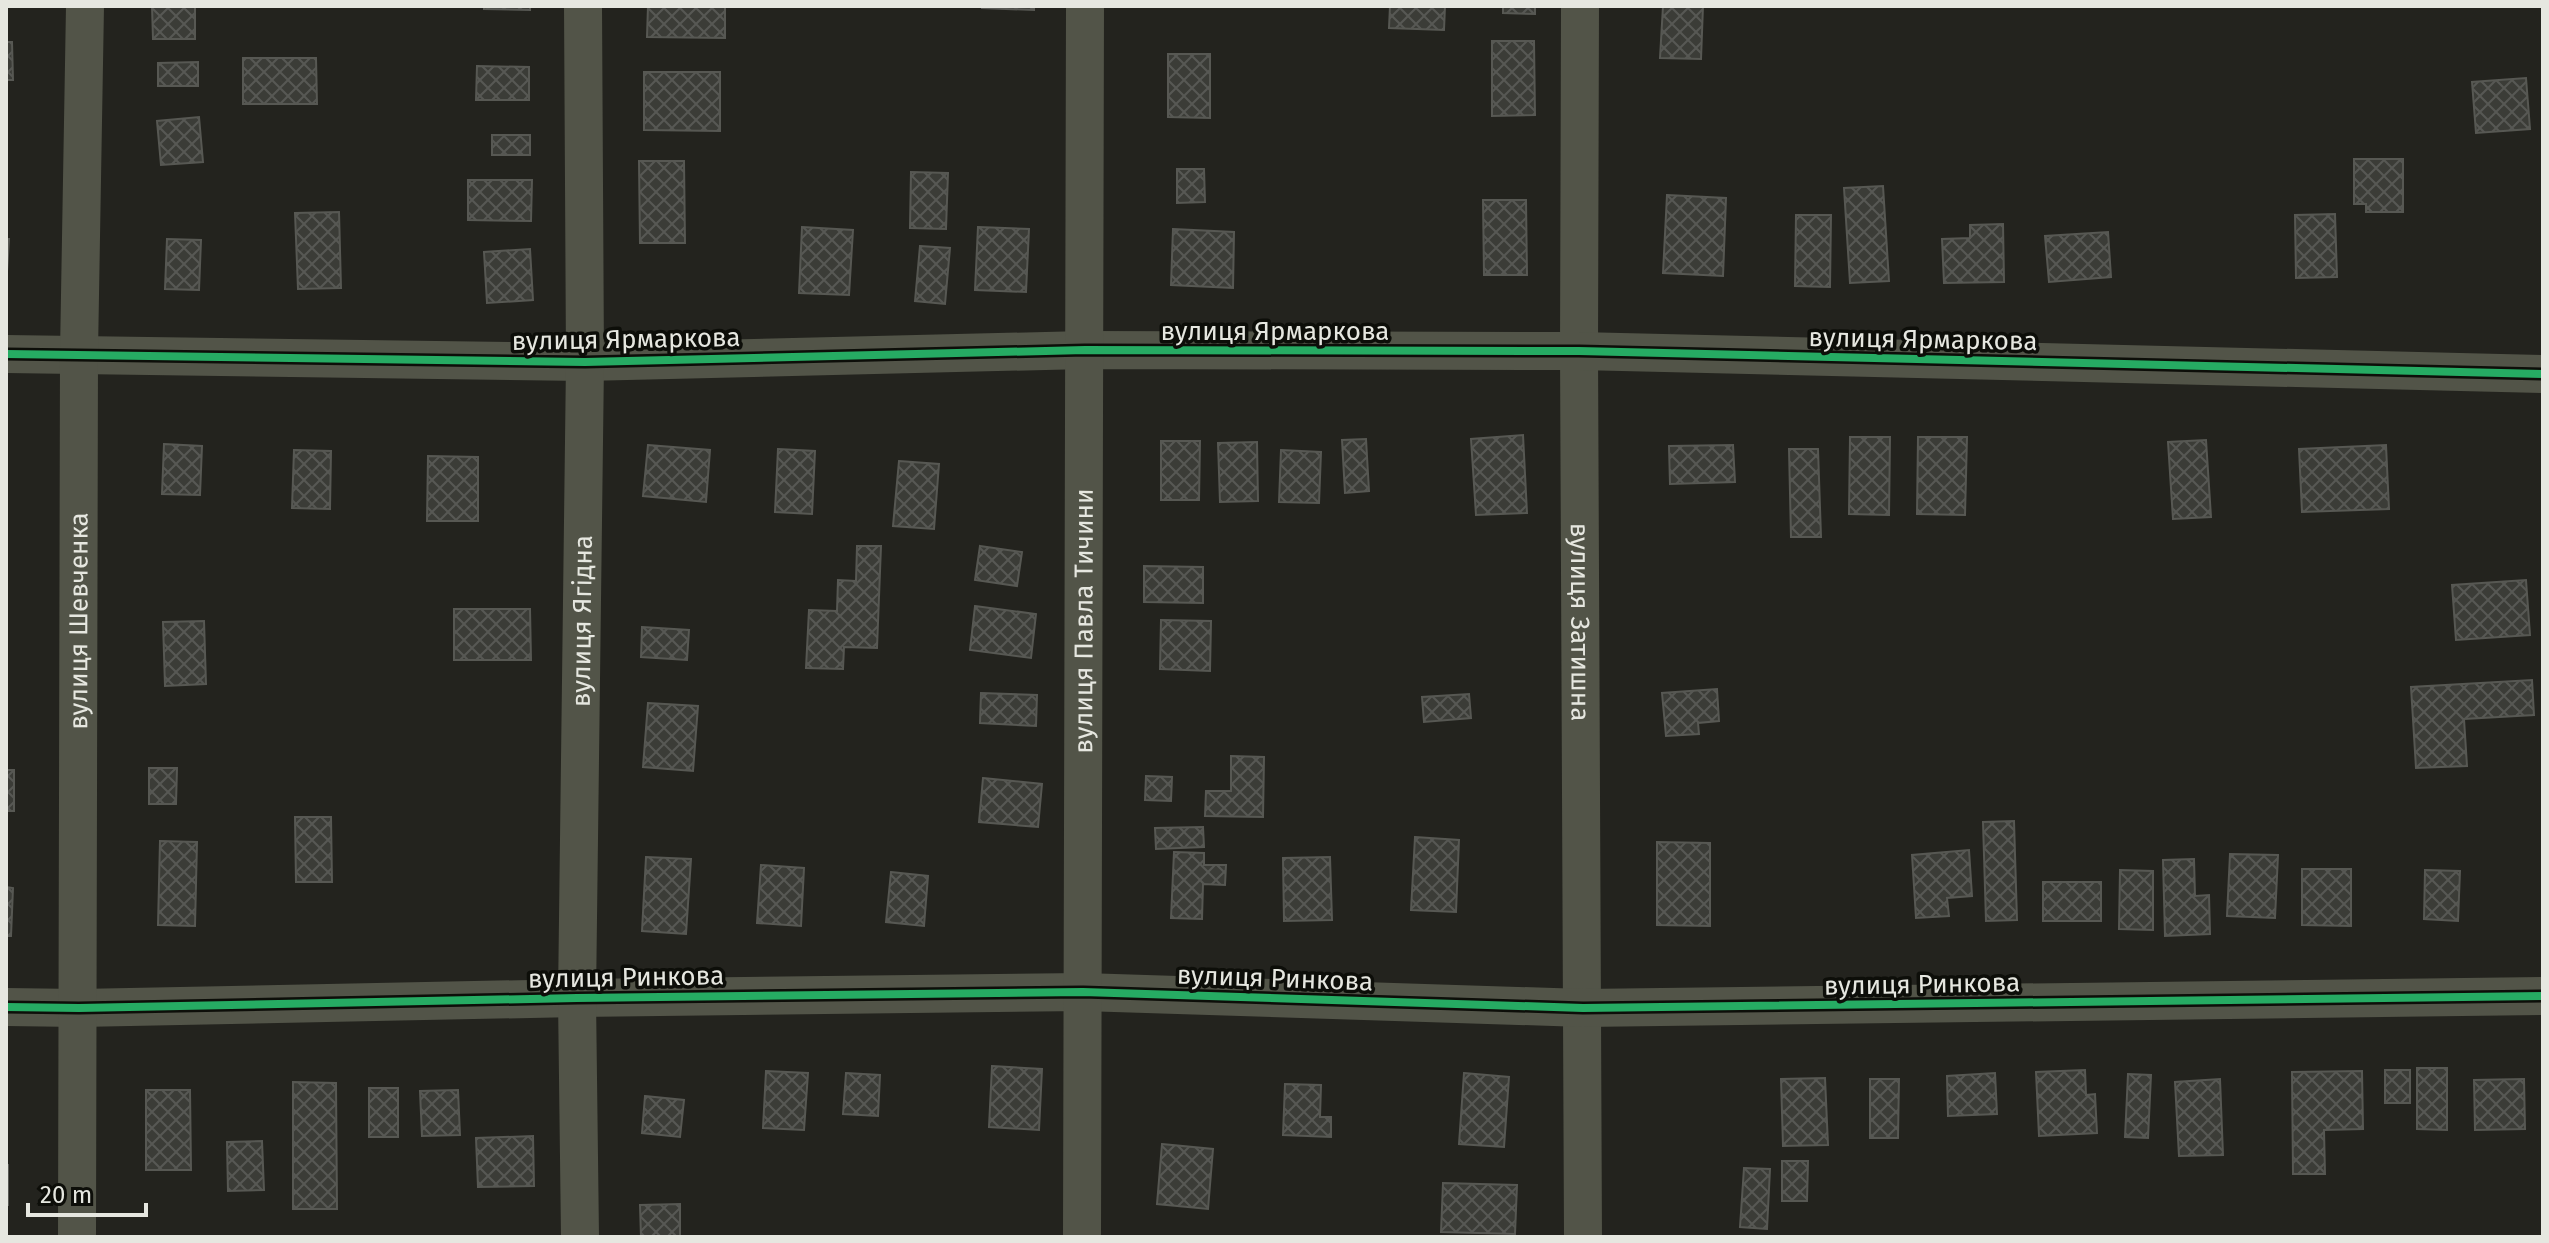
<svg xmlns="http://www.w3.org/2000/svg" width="2549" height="1243" font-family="'Fira Sans',sans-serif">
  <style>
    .building { fill: url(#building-cross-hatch); stroke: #575853; stroke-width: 2 }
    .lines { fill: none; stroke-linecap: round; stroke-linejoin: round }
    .minor { stroke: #525448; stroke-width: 38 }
    .cycleway-casing { stroke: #0d0e09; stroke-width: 13 }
    .cycleway { stroke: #26ab63; stroke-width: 8 }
    .labels { text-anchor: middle; stroke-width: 7; stroke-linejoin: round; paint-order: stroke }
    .street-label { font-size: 26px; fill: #e6e7e0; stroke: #0d0e09 }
  </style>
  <defs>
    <pattern id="building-cross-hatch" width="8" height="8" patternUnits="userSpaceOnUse" patternTransform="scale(2)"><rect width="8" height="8" fill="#3b3c37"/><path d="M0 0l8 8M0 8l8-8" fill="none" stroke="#575854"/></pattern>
  </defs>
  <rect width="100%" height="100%" fill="#23231e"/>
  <g class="building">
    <path d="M152,6H195V39H153Z"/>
    <path d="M484,6H530V10L484,9Z"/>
    <path d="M648,6H725V38L647,37Z"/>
    <path d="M982,6H1034V10L982,8Z"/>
    <path d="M1390,6H1445L1444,30L1389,28Z"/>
    <path d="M1503,6H1535V14L1503,13Z"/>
    <path d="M1663,6H1703L1701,59L1660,58Z"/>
    <path d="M1492,41H1534L1535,115L1492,116Z"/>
    <path d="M6,42H12L13,80H6Z"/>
    <path d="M1168,54H1210V118L1168,117Z"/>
    <path d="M243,58H316L317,104H243Z"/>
    <path d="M198,62V86H158V63Z"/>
    <path d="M477,66L529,67V100H476Z"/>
    <path d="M644,72H720V131L644,130Z"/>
    <path d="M2526,78L2530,129L2476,133L2472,82Z"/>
    <path d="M199,117L203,162L161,165L157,121Z"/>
    <rect x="492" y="135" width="38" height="20"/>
    <path d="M2354,159H2403V212H2366V204H2354Z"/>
    <path d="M639,161H684L685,243H640Z"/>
    <path d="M1177,169H1204L1205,202L1177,203Z"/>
    <path d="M911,172L948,173L946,229L910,228Z"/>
    <path d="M468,180H532L531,221L468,220Z"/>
    <path d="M1883,186L1889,281L1850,283L1844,188Z"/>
    <path d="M1667,195L1726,198L1723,276L1663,273Z"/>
    <path d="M1483,200H1526L1527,275H1484Z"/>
    <path d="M339,212L341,288L298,289L295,213Z"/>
    <path d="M2335,214L2337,277L2296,278L2295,215Z"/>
    <path d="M1796,215H1831L1830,287L1795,286Z"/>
    <path d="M2003,224L2004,282L1944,283L1942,239L1970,238V225Z"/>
    <path d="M802,227L853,230L849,295L799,293Z"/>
    <path d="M978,227L1029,229L1026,292L975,290Z"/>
    <path d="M1173,229L1234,232L1233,288L1171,285Z"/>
    <path d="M2108,232L2111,277L2049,282L2045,236Z"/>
    <path d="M6,239H9L6,288Z"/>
    <path d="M167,239L201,240L199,290L165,289Z"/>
    <path d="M920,246L950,248L945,304L915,301Z"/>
    <path d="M530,249L533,300L487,303L484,252Z"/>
    <path d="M1523,435L1527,513L1476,515L1471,439Z"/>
    <path d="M1850,437H1890L1889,515L1849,514Z"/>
    <path d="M1918,437H1967L1965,515L1917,514Z"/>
    <path d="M1366,439L1369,491L1345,493L1342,440Z"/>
    <path d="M2206,440L2211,517L2173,519L2168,442Z"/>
    <path d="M1161,441H1200L1199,500H1161Z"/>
    <path d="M1257,442L1258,501L1220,502L1218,443Z"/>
    <path d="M164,444L202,446L200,495L162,494Z"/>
    <path d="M648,445L710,450L706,502L643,496Z"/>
    <path d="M1733,445L1735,482L1670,484L1669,446Z"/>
    <path d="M2386,445L2389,509L2302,512L2299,449Z"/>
    <path d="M778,449L815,451L812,514L775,512Z"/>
    <path d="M1789,449H1818L1821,537H1791Z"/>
    <path d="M294,450L331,451L330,509L292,508Z"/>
    <path d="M1281,450L1321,452L1319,503L1279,502Z"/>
    <path d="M428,456L478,457V521H427Z"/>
    <path d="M899,461L939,464L934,529L893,526Z"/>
    <path d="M857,546H881L877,648L844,647L843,669L806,668L809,610L837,611L838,580L856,581Z"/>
    <path d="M980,546L1022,552L1017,586L975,580Z"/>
    <path d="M1144,566L1203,567V603L1144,602Z"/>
    <path d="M2526,580L2530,635L2456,640L2452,585Z"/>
    <path d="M975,606L1036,614L1031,658L970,650Z"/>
    <path d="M454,609H530L531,660H454Z"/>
    <path d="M1161,620L1211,621L1210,671L1160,669Z"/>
    <path d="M204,621L206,684L165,686L163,622Z"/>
    <path d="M642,627L689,630L687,660L641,657Z"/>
    <path d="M2532,680L2534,715L2464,719L2467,766L2416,768L2411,687Z"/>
    <path d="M1717,689L1719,721L1698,723L1699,734L1666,736L1662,693Z"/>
    <path d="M981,693L1037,695L1036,726L980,723Z"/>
    <path d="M1469,694L1471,718L1424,722L1422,697Z"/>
    <path d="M648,703L698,706L693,771L643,767Z"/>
    <path d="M1231,756L1264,757L1263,817L1205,816L1206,791H1231Z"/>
    <path d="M149,768H177L176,804H149Z"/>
    <rect x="6" y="770" width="8" height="41"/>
    <path d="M1146,776L1172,777L1171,801L1145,800Z"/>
    <path d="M983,778L1042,784L1038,827L979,822Z"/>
    <path d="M295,817H331L332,882H296Z"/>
    <path d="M2014,821L2017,920L1986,921L1983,822Z"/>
    <path d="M1203,827L1204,847L1156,849L1155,828Z"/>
    <path d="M1415,837L1459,840L1456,912L1411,910Z"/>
    <path d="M160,841L197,842L195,926L158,925Z"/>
    <path d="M1657,842L1710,843V926L1657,925Z"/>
    <path d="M1969,850L1972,896L1947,898L1949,916L1916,918L1912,855Z"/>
    <path d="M1174,852L1204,853V865H1226L1225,885L1203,884L1202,919L1171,918Z"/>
    <path d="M2230,854L2278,855L2275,918L2227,916Z"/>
    <path d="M646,857L691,859L686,934L642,931Z"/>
    <path d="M1330,857L1332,920L1284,921L1283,858Z"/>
    <path d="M2194,859L2195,896L2209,895L2210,934L2165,936L2163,860Z"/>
    <path d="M761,865L804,868L801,926L757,923Z"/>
    <path d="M2302,869H2351V926L2302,925Z"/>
    <path d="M2120,870L2153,871V930L2119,929Z"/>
    <path d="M2425,870L2460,871L2458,921L2424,919Z"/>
    <path d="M891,872L928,876L924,926L886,922Z"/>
    <rect x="2043" y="882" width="58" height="39"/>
    <path d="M6,887L13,888L11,936H6Z"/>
    <path d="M992,1066L1042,1069L1039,1130L989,1127Z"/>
    <path d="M2417,1068H2447V1130L2417,1129Z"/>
    <path d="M2085,1070L2086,1095L2095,1094L2097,1133L2039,1136L2036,1072Z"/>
    <rect x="2385" y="1070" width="25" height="33"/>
    <path d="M766,1071L808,1073L804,1130L763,1128Z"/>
    <path d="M2362,1071L2363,1129L2324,1130L2325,1174H2293L2292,1072Z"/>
    <path d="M846,1073L880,1075L878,1116L843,1114Z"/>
    <path d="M1464,1073L1509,1077L1504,1147L1459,1144Z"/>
    <path d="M1995,1073L1997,1114L1948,1116L1947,1076Z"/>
    <path d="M2128,1074L2151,1075L2148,1138L2125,1137Z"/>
    <path d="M1825,1078L1828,1145L1783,1146L1781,1079Z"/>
    <path d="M1870,1079H1899L1898,1138H1870Z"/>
    <path d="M2220,1079L2223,1155L2179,1156L2175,1082Z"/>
    <path d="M2524,1079L2525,1129L2475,1130L2474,1080Z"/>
    <path d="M293,1082L336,1083L337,1209H293Z"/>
    <path d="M1285,1084L1321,1085L1320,1117H1331V1137L1283,1135Z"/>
    <rect x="369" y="1088" width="29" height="49"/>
    <path d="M146,1090H190L191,1170H146Z"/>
    <path d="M458,1090L460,1135L422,1136L420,1091Z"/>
    <path d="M645,1096L684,1100L680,1137L642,1133Z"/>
    <path d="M533,1136L534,1186L478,1187L476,1138Z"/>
    <path d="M262,1141L264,1190L228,1191L227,1142Z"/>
    <path d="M1162,1144L1213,1149L1208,1209L1157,1204Z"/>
    <path d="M1782,1161H1808L1807,1201H1782Z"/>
    <rect x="6" y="1165" width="2" height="40"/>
    <path d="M1744,1168L1770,1169L1767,1229L1740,1227Z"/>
    <path d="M1443,1183L1517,1185L1515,1234L1441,1232Z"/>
    <path d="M680,1204V1237H641L640,1205Z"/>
  </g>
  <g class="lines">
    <g class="minor">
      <path id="s1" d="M1580,6L1579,351L1583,1237"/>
      <path d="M6,354L585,362L1085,350L1579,351L2543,374"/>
      <path d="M6,1007L79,1008L577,998L1083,992L1583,1008L2543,996"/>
      <path id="s2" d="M77,1237L79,353L85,6"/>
      <path id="s3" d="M580,1237L577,998L585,362L583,6"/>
      <path id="s4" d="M1082,1237L1085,6"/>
    </g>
    <defs>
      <g id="cycleway">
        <path d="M6,354L585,362L1085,350L1579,351L2543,374"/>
        <path d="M6,1007L79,1008L577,998L1083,992L1583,1008L2543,996"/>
      </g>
    </defs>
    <use href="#cycleway" class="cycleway-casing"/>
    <use href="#cycleway" class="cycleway"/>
  </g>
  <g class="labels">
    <g class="street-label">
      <text x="1275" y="340">вулиця Ярмаркова</text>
      <text transform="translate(626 339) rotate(-1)" y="9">вулиця Ярмаркова</text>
      <text transform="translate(1923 339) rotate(1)" y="9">вулиця Ярмаркова</text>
      <text dy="9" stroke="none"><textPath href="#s2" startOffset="616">вулиця Шевченка</textPath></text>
      <text dy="9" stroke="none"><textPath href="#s3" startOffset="616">вулиця Ягідна</textPath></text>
      <text dy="9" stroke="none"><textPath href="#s4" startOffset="616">вулиця Павла Тичини</textPath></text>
      <text dy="9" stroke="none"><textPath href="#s1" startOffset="616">вулиця Затишна</textPath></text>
      <text transform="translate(626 977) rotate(-1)" y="9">вулиця Ринкова</text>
      <text transform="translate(1275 978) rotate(2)" y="9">вулиця Ринкова</text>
      <text transform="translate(1922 984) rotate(-1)" y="9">вулиця Ринкова</text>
    </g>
  </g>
  <rect width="2549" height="1243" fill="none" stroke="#e6e7e0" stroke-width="16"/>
  <path d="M28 1203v12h118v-12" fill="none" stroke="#e6e7e0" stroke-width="4"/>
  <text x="40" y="1203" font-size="24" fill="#e6e7e0" stroke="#0d0e09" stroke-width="6" paint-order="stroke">20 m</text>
</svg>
